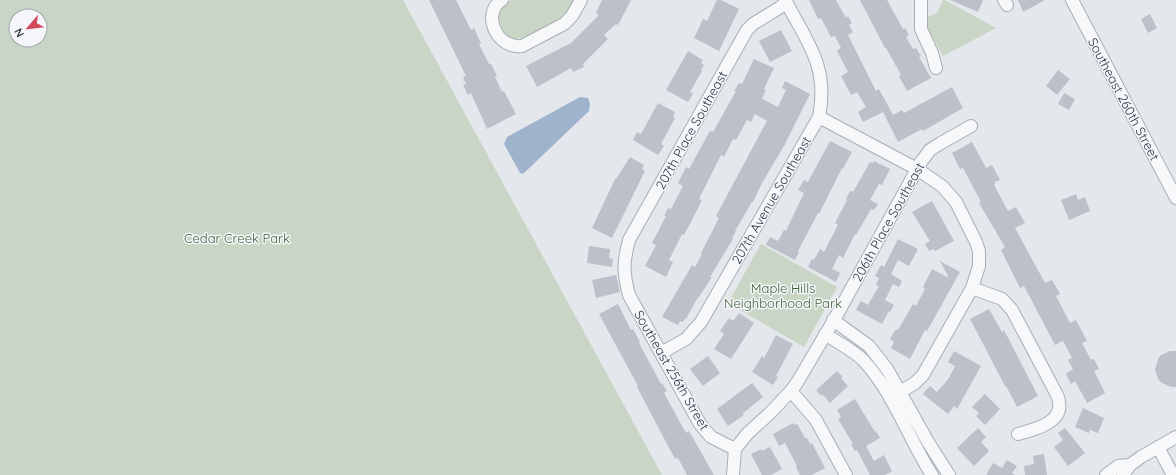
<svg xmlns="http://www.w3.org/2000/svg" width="1176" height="475" font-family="Quicksand,sans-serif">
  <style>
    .green { fill: #c9d6c5; fill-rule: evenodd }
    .water { fill: #9fb4cc }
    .building { fill: #bbc0ca }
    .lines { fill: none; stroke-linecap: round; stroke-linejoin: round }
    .minor-casing { stroke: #a9aeb7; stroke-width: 14 }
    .minor { stroke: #f7f8fa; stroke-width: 12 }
    .labels { text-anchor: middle; stroke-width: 3; stroke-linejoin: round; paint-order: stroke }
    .street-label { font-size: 13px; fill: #2b3445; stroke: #f4f6f9 }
    .park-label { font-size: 13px; fill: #3f6138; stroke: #f4f6f9 }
  </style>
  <rect width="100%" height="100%" fill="#e4e7ec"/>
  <g class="green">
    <path d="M0,0H403L662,475H0ZM16,16H40V40H16Z"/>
    <path d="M512,0H576L569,11L562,18L524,38L514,39L509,37L503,32L498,17L503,5Z"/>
    <path d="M943,0H945L996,28L943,56L928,29V17L937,13Z"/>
    <path d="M761,244L837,287L804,347L728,303Z"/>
  </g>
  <path class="water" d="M580,97L588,98L590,104L589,111L523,174L520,173L504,144L507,137Z"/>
  <g class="building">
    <path d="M429,0H456L471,30L474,28L481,43L479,44L489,64H491L497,76L495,77L502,92L504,91L516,114L487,129L471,93L468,95L463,85L466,84L463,77L466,76Z"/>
    <path d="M602,0H631L618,25L616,24L604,35L608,39L583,64L584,67L573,72L571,68L537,87L526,66L571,43L599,15L596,13Z"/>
    <path d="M717,0H721L739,9L719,51L694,38L703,19L707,21Z"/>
    <path d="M809,0H836L846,18L848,16L852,23L849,25L853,32L848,35L876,91L879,89L893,115L902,110L904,113L952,87L963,108L923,131L922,129L898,142L883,112L863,122L858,112L866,107L857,92L851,95L841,76L848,72L837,51L841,48L835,36L831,37L821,18L818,19Z"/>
    <path d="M860,0H887L903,29L905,28L909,35L906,37L913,49L916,48L921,56L919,57L931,78L907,91L899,76L901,75L886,48H885Z"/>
    <path d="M950,0H983L978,12Z"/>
    <path d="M1018,0H1045L1023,12Z"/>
    <path d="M1150,14L1157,28L1148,33L1141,19Z"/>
    <path d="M781,30L792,51L770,62L759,41Z"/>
    <path d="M688,51L703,60L701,63L704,65L701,70L702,71L690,92L693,94L688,102L666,90Z"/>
    <path d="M754,59L774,68L764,89L766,90L762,99L778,107L786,90L782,88L785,81L810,94L784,146L762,183L753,202H752L735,231H736L732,238L733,239L710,277H712L699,297H698L686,319L685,318L683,322L680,321L678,325L662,317L692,265L695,267L702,254L701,253L719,218L716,216L767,121L755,114L751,122L747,120L736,140L733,139L724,157L721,155L699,199L702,200L692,220L684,235L682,234L669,260L673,262L666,277L645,266L656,245L652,243L666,216H664L668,208L671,209L683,186L678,183L686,167L689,169L710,131L713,132L736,91H734L739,83L742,84Z"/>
    <path d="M1058,70L1070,79L1057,95L1046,86Z"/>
    <path d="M1064,93L1075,99L1069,110L1058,104Z"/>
    <path d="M658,103L675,112L673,117L675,118L661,144L664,146L658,155L633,140L637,132L641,134Z"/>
    <path d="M830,141L852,152L843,169L842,168L819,214L818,213L798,251L799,252L795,260L766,245L770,237L778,241L784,230L786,231L804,193L798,190L804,180L808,182Z"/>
    <path d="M972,142L986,168L992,165L1000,180L995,182V184L994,185L1008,211L1016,207L1025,223L1015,228L1045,283L1052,280L1060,294L1056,296L1070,323L1076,320L1087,341L1082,343L1091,360L1094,359L1099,369L1094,371L1105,393L1087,403L1075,381L1071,384L1066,374L1073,369L1068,360L1072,358L1063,341L1055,345L1024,286L1020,288L1001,250L1005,247L979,203L981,202L963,168L960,169L952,153Z"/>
    <path d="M630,157L644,165L642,169L645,171L612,238L592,228L615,179H616Z"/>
    <path d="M874,161L890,169L882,185L879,184L870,200L878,204L874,210L871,209L856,235L855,234L843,258L839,255L832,269L840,273L836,282L808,267L812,259L814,260L820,249L824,252L838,225L835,223L847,200L846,199L850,191L853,192L870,162L873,163Z"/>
    <path d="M1076,194L1078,200L1085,197L1090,211L1069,220L1061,200Z"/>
    <path d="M932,201L954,241L935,251L933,249L929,251L925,244L930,241L912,212Z"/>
    <path d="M898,239L918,249L909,266L898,260L891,274L902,281L899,287L893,284L885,300L894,305L890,312L889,311L882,324L856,310L861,301L868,305L879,286L876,285L879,278L875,276L881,265L884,267Z"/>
    <path d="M589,246L610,249L609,258L613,259L612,267L587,263Z"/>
    <path d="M940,261L960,272L927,331L925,330L910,359L891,348L894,342L890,339L896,329L898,330L913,304L916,306L925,289L923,287L932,269L949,278Z"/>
    <path d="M616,275L620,292L596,298L592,280Z"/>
    <path d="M618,304L631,330L633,329L640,342L639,343L661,384L662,383L667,391L664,393L686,433L689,431L714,475H687L678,458L675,459L637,387L638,386L599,314Z"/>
    <path d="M989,309L1002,332L1004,330L1038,396L1017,407L1006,386H1005L970,319Z"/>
    <path d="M739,313L754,323L731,359L714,349L724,334L720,331L729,318L733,321Z"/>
    <path d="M776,335L793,344L776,376L778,377L773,385L752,372L762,356L764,358Z"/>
    <path d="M954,351L981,366L957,409L954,406L948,414L923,394L930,386L937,392L949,378L955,366L948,362Z"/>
    <path d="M1170,351H1176V387H1171L1162,383L1158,379L1155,370L1158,359L1161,355Z"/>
    <path d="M708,356L720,373L703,386L690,369Z"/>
    <path d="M837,371L843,377L841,378L848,386L830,403L822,394L821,396L816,390Z"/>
    <path d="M752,383L763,397L742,414L744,415L728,426L717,409Z"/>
    <path d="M985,394L1000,409L985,425L976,416L979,413L972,407Z"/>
    <path d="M855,399L875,432L876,431L880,438L866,446L874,461L884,455L892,471L885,475H870L857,450L855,451L851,445L853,444L838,419L841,417L837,410Z"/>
    <path d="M1083,408L1104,418L1098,433L1090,430L1089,433L1075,427Z"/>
    <path d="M793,423L794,425L797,424L805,438H807L810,444L812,443L825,468L812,475H800L796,467L797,466L785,443L779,446L773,434Z"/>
    <path d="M978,428L986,437L981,442L989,451L974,466L957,448Z"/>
    <path d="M1065,428L1085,453L1068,466L1054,447L1063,440L1058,433Z"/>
    <path d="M770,447L782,469L771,475H762L751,454L761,449L762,451Z"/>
    <path d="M1044,454L1047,475H1025L1024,466L1034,464L1033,456Z"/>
    <path d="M1007,460L1017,466L1012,473L1015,475H986L993,463L1002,468Z"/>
  </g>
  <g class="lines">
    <defs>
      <g id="minor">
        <path d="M502,0C481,13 496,49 522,46L564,24L572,16L581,0"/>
        <path d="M921,0V29L932,53L936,68"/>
        <path d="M1004,0L1007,5"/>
        <path d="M1072,0L1176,198"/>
        <path d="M819,117L917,169L942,186L956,202L976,242L979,251V266L972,288L923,375L915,383L890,398"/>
        <path d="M972,288L1002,299L1012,310L1056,393C1057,395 1059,399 1059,402C1063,423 1033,430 1018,434"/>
        <path d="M833,320L869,346L887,369L928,442L949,475"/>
        <path d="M825,334C837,342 854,351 863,360C894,393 908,438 932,475"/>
        <path d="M661,353L686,339L701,322L819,117C829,66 807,42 785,0"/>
        <path d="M791,391L816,420L846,475"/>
        <path d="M1158,447L1173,475"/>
        <path d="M735,449L711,437L700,424L629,295C623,272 623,263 629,240L747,30L753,24L787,3"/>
        <path d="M735,449L748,433L769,414L791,391L798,381L834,320L921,162L930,150L941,143L971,126"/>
        <path d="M1130,465L1141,457L1176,437"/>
        <path d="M733,475L735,449"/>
        <path d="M1106,475L1118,466L1130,465L1123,475"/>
      </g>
    </defs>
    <use href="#minor" class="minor-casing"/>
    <use href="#minor" class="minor"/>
  </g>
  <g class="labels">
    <g class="street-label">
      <text transform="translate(1124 99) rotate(62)" y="5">Southeast 260th Street</text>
      <text transform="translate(691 130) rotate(-61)" y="5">207th Place Southeast</text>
      <text transform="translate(771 200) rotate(-60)" y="5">207th Avenue Southeast</text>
      <text transform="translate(888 222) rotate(-61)" y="5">206th Place Southeast</text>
      <text transform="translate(672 370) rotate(60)" y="5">Southeast 256th Street</text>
    </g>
    <g class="park-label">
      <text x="237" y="243">Cedar Creek Park</text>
      <text x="783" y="293">Maple Hills<tspan x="783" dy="15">Neighborhood Park</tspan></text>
    </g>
  </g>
  <g transform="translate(28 28) rotate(242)"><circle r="19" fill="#f4f6f9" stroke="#a4a8b1"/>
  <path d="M0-3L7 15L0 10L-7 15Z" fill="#d1495b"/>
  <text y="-6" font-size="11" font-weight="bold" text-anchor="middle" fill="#2b3445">N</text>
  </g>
</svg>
